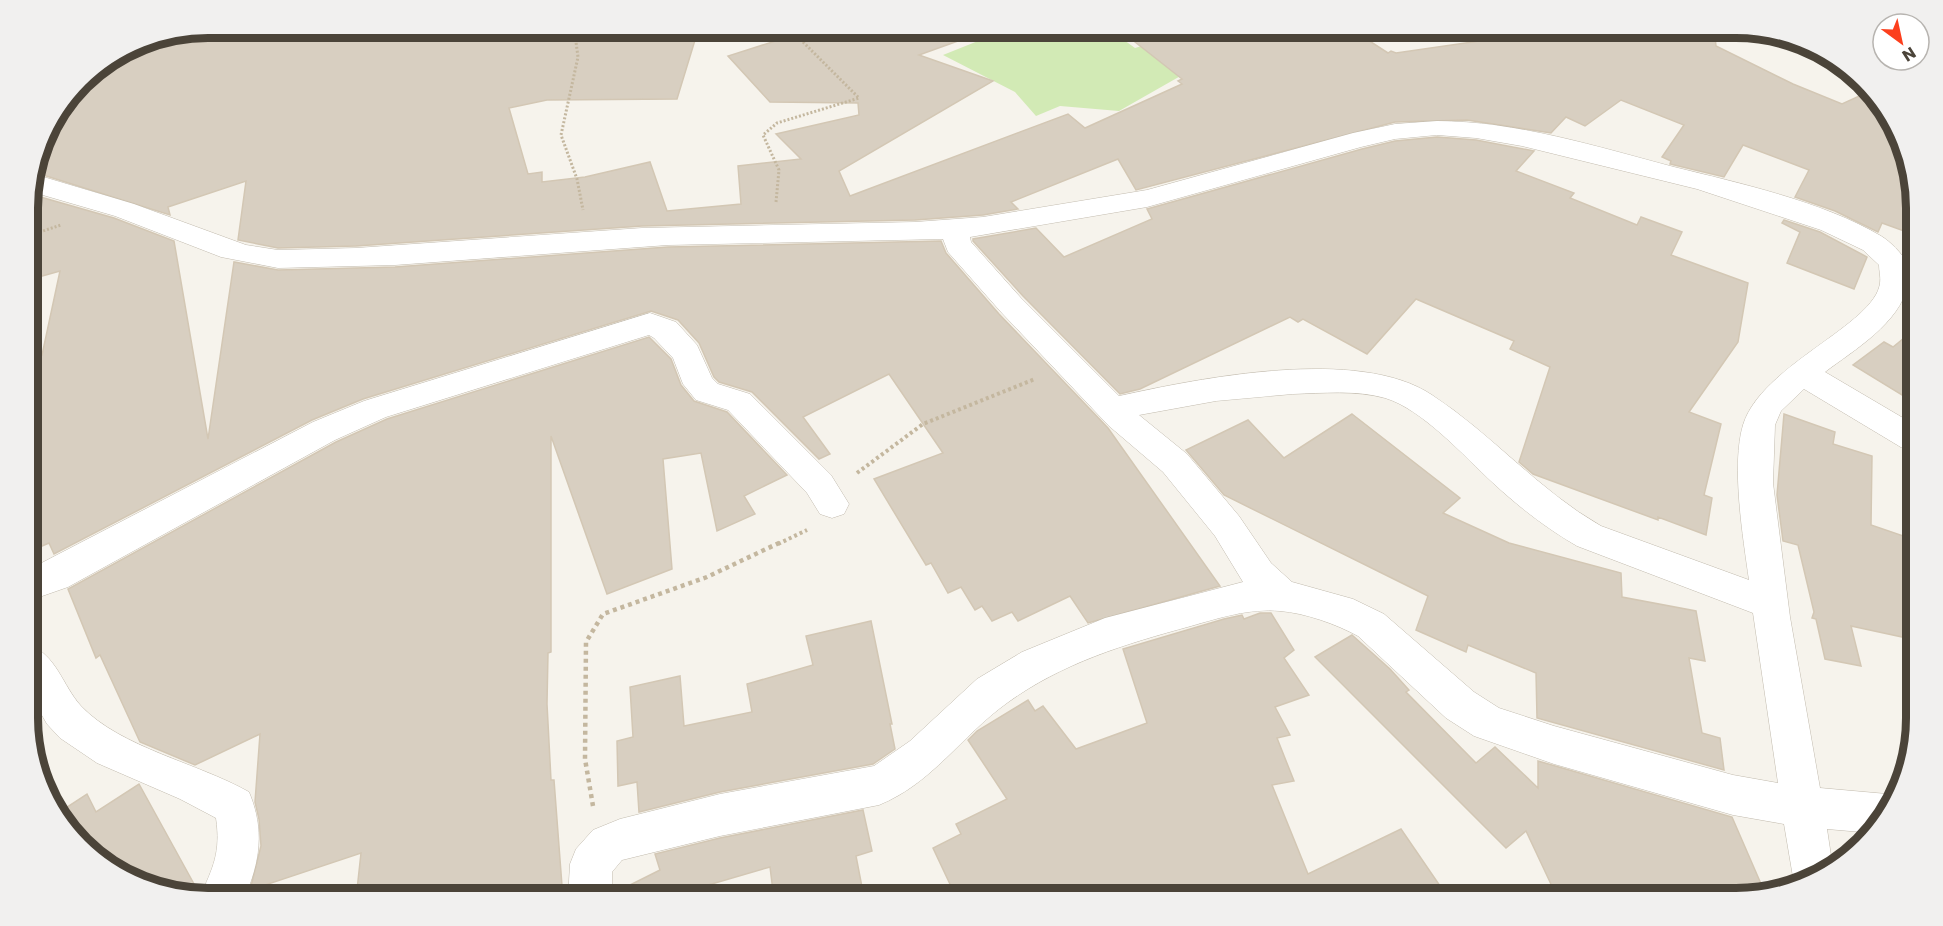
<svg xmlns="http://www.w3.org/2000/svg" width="1943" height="926" font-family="Poppins,sans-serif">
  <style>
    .green { fill: #d2eab5 }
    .building { fill: #d8cfc1; stroke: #d3c7b4; stroke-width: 1.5 }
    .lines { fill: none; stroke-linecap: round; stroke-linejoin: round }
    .minor-casing { stroke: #c2bbae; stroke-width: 1 }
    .path-far2 { stroke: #c4b79f; stroke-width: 3; stroke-dasharray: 2 2; stroke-linecap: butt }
    .path-far1 { stroke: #c4b79f; stroke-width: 4; stroke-dasharray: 3 3; stroke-linecap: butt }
    .path { stroke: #c4b79f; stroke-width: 4.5; stroke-dasharray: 4 4; stroke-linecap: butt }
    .minor { fill: #fff; fill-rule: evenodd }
    .rim { fill: none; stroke: #4b4439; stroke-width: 8 }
  </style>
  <rect width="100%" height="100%" fill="#f6f3ec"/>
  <path class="green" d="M1013,27H1106L1135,48L1155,42L1198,66L1119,111L1060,106L1036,116L1015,92L943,55Z"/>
  <g class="building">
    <path d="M208,27H270L273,38L313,27H699L677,99L547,100L509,108L528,174L542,172V182L585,177L650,162L667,211L741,204L738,166L801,159L776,134L859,115L858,103L770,102L728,56L820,27H982L983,32L919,55L993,81L839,171L850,196L1068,114L1085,128L1182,84L1178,81L1182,79L1116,27H1348L1388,53L1391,51L1396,53L1514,36L1505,27H1714L1716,46L1793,84L1842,104L1870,91L1879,98L1914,184L1915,235L1882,223L1878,232L1835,211L1795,197L1809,170L1743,145L1724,177L1670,164L1671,161L1662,157L1684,125L1621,100L1585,126L1566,117L1551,133L1467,120L1395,122L1136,190L1118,159L1011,202L1018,209L983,215L915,220L642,226L356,246L278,248L238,240L246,181L168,207L170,215L43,175L44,170H34L45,128L89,71L139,41Z"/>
    <path d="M1437,137L1476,140L1534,151L1516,171L1574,193L1570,198L1637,225L1641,217L1682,232L1671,255L1748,283L1738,342L1689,412L1721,424L1704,495L1712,498L1706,535L1658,517V520L1533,474L1519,462L1550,367L1510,349L1514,341L1416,299L1367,354L1303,319L1298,322L1290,317L1140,389L1120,394L1023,296L973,241V239L1036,228L1064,257L1152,219L1147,209L1362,149L1395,141Z"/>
    <path d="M37,196L114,218L174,241L208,439L234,262L278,270L395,267L668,247L941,241L946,253L999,314L1108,428L1220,586L1088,623L1070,596L1018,621L1012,612L992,621L982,606L975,610L961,587L948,593L931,563L926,565L874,479L943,453L889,374L803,417L830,454L819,459L752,392L719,382L714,377L699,343L678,320L651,311L363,399L312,420L54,554L49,543L28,552V392L37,356L42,355L60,271L28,280L27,231Z"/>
    <path d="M1784,220L1820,232L1867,257L1854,289L1787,263L1800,232L1782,223Z"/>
    <path d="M1915,329V403L1853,365L1884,342L1893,347Z"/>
    <path d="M649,337L671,359L681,385L694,401L727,412L787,475L744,496L755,514L717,531L701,453L663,459L672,569L607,594L551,436V652L548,653L547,704L551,780H554L563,899H356L361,853L250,890L261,846L259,819L255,802L260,734L195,765L140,742L100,655L96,658L68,589L336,442L387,419Z"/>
    <path d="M1352,414L1460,498L1443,513L1509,543L1621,573L1622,597L1696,611L1705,661L1689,658L1702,733L1720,738L1724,770L1537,718L1536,673L1468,645L1466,652L1416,630L1428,596L1224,495L1186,450L1248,420L1284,458Z"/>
    <path d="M1784,414L1835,432L1833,444L1872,456L1871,525L1915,540L1916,640L1851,626L1861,666L1825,659L1816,619L1812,618L1814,612L1798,545L1783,541L1777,495Z"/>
    <path d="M1260,613H1271L1294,650L1284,658L1309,695L1275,707L1290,735L1277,738L1294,781L1272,785L1308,874L1401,829L1449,899H957L933,848L961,834L956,824L1007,799L968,740L977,731L1028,700L1035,711L1043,706L1076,749L1147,723L1123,649L1224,619L1242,615L1244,619Z"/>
    <path d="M871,621L892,724H890L895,749L873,764L720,792L639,812L637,782L618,786L617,741L633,737L630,687L680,676L684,726L752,712L747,684L813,665L806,636Z"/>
    <path d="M1352,635L1390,669L1409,690L1406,692L1476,763L1495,747L1538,788V761L1732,817L1765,893L1747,899H1558L1526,831L1506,848L1315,657Z"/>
    <path d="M139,784L199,893L198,897L138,885L64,828L58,813L87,794L96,812Z"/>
    <path d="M863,810L872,851L856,856L862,887L818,899H774L770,867L698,888L702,899H614V893L660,870L655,854L720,838Z"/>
  </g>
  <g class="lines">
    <defs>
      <g id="minor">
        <path d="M1437,121C1516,121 1598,147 1674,167C1739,183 1824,202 1881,236C1891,242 1901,253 1907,262C1908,269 1910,279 1908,285C1899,324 1854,350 1825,372L1915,425V452L1904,449L1804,389L1781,411L1775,425L1773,483L1790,617L1820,788L1887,794L1897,797L1873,833L1827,829L1833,869L1794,883L1784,824L1733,815L1554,764L1474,736L1446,718L1358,636C1336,624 1305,613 1280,611C1250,608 1219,618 1191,626C1125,644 1062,663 1007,703C961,736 933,783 879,805L720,836L622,860L612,872V899H568L570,864L576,849L593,830L620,819L720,794L874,766L910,741L977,679L1022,652L1105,618L1243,582L1215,536L1163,472L1109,426L1001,312L948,252L943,239L668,245L395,265L278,268L221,257L115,216L29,191L33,175L47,178L134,204L246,245L278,250L356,248L642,228L915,222L983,217L1147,190L1353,133L1395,124ZM1437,135L1476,138L1522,146L1697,189L1821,230L1863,250L1879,265C1879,271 1881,277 1880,283C1875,325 1761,365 1743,425C1731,465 1743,538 1749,580L1601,526C1538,490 1492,434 1432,395C1359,346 1201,378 1119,396L1021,298L971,242L970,237L1147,207L1361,147L1395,139ZM1293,394C1323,393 1356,390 1385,398C1422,409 1464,456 1493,483C1519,507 1546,528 1577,546L1753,613L1778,783L1733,775L1554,726L1499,708L1474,692L1384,614L1353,599L1292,582L1271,563L1239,516L1187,454L1139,415L1216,401Z"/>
        <path d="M650,313L676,322L697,345L712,378L718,384L750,394L831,475L849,504L844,514L832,518L820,514L807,493L728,410L696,400L683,384L673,358L654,338L649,335L386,417L335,440L68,587L28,601V570L313,422L364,401Z"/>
        <path d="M28,644C57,655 62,685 81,706C121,748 198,763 249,792C265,830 260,862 244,899L200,897C213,867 221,853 216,818L180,799L97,763L60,738L47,724L28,691Z"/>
      </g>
    </defs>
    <use href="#minor" class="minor-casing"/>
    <g class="path-far2">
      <path d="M574,27L578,57L561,135L577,179L583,210"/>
      <path d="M776,202L779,170L763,135L777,123L859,98L798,37L811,27"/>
      <path d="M28,236L61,225"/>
    </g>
    <g class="path-far1">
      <path d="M857,473L923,424L1035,379"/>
      <path d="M778,544L807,530"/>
    </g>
    <path class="path" d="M593,806L585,759L586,642L603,614L707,577L781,542"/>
    <use href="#minor" class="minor"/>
  </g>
  <path d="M0 0H1943V926H0ZM208 38H1736A170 170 0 0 1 1906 208V718A170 170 0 0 1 1736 888H208A170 170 0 0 1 38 718V208A170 170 0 0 1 208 38Z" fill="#f1f0ef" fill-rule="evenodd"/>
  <path class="rim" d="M208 38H1736A170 170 0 0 1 1906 208V718A170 170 0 0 1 1736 888H208A170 170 0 0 1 38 718V208A170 170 0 0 1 208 38Z"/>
  <g transform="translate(1901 42) rotate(147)"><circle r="28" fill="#ffffff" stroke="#b7b4b0" stroke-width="1.5"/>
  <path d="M0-4.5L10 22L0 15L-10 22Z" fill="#fc3f1d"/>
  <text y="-9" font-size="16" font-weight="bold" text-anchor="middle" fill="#4b4439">N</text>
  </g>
</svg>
